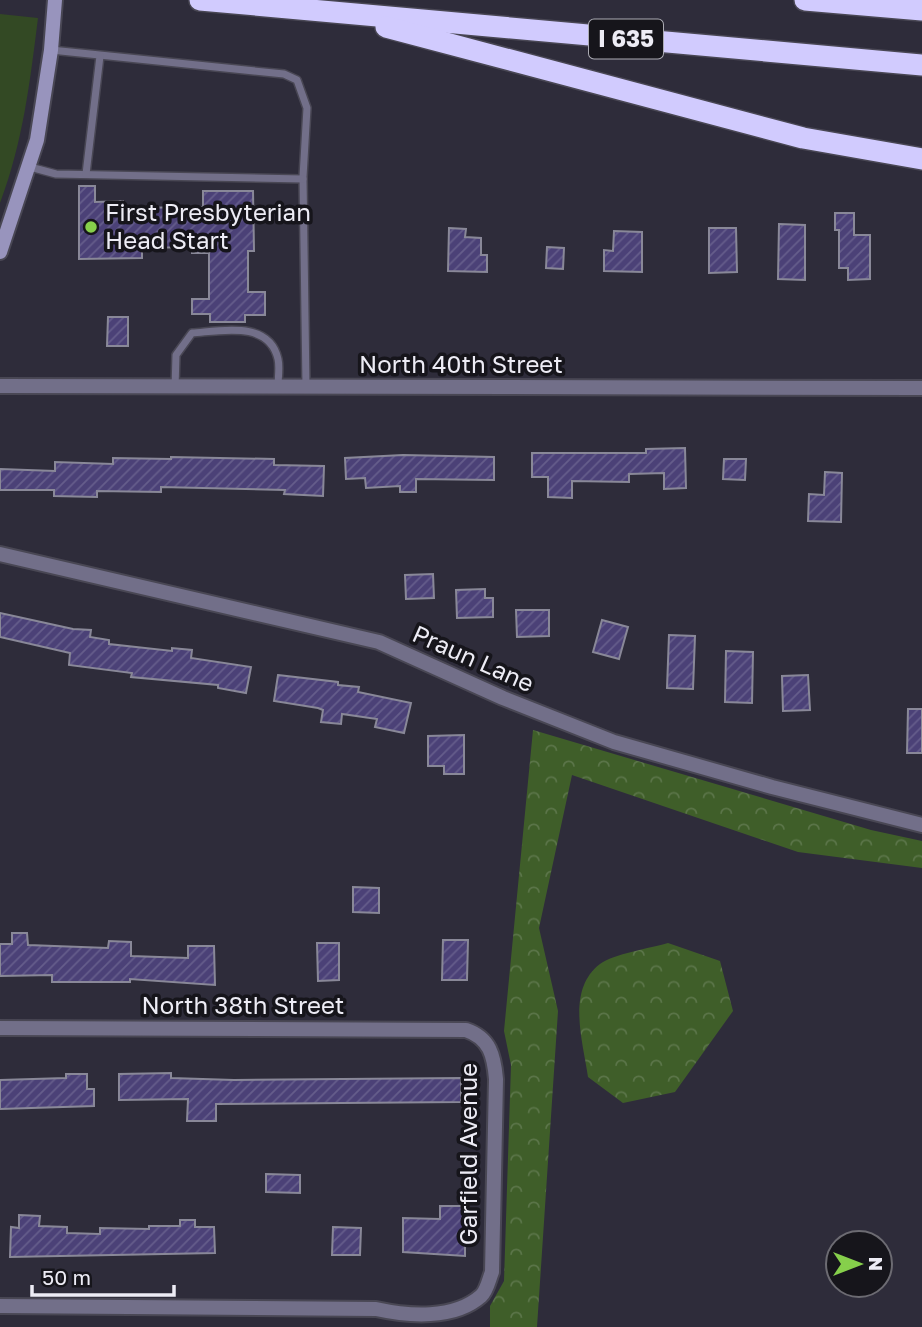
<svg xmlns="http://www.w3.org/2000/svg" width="922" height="1327" font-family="'Golos Text',sans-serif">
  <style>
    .grass { fill: #334924 }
    .forest { fill: url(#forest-crowns) }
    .building { fill: url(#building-hatch); stroke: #898898; stroke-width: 2 }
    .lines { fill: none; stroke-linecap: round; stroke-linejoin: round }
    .service-casing { stroke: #494754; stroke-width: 10 }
    .minor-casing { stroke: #494754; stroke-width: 18 }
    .tertiary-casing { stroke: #494754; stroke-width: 18 }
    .secondary-casing { stroke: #494754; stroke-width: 18 }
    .motorway-casing { stroke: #494754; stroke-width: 24 }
    .service { stroke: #726f89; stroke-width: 7 }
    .minor { stroke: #726f89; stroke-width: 14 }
    .tertiary { stroke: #726f89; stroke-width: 14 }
    .secondary { stroke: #9894bd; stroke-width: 14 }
    .motorway { stroke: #d1cbfe; stroke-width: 21 }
    .poi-dot { fill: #86cf4b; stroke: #16151b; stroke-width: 2.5 }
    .labels { text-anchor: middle; stroke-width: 7; stroke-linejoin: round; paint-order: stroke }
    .shield { fill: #16151b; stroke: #acacb4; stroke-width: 2 }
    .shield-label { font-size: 23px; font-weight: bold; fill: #edecf5 }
    .poi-label { font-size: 24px; fill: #edecf5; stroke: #16151b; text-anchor: start }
    .street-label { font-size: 24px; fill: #edecf5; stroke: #16151b }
  </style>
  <defs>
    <pattern id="forest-crowns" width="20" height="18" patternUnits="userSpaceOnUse" patternTransform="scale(1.75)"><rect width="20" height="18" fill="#3f5e29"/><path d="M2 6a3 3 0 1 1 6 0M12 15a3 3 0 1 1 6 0" fill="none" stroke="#5b7549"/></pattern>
    <pattern id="building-hatch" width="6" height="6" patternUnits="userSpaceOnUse" patternTransform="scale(1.75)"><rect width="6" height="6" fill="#4b4177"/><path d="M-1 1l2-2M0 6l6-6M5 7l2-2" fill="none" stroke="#655d8b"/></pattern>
  </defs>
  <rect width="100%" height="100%" fill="#2e2c3a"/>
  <path class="grass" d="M0,14L38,18C30,82 23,142 0,203Z"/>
  <g class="forest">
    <path d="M533,730L871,830L922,841V868L798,852L572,775L539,928L558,1011L537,1327H490V1306L504,1281L511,1065L504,1031Z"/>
    <path d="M668,943L720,961L733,1011L675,1092L623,1103L588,1077C583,1041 566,990 600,964C613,954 651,948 668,943Z"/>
  </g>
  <g class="building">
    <path d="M79,186H95V202L123,201V208L203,207V191H253L254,251H248V292H265V315H245V322H210V314H192V299H209V253H192V247L142,248V258L79,259Z"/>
    <path d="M835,213H854V235H870V279L848,280V268H839V230H835Z"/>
    <path d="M779,224L805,225V280L778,279Z"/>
    <path d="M449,228L466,229L465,237L481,238V255H487V272L448,271Z"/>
    <path d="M709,228H736L737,272L709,273Z"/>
    <path d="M614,231L642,232V272L604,271V250L613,251Z"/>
    <path d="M547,247L564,248L563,269L546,268Z"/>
    <path d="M108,317H128V346H107Z"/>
    <path d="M685,448L686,488L664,489V473L629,474V482L572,481V498L548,497V477H532V453H646V449Z"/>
    <path d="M403,455L494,457V480L416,479V492H400V486L366,488L365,478L346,479L345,458Z"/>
    <path d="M171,457L274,459V465L324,466L323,496L284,494L285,490L161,487V492L97,491V497L54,496V490H0V469L55,471V462L113,464V458L171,459Z"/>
    <path d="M724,459H746L745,480L723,479Z"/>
    <path d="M825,472L842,473L841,522L808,521L809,494L824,495Z"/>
    <path d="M433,574L434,598L406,599L405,575Z"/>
    <path d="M485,589V598H493V617L457,618L456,590Z"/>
    <path d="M516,610H549V636L517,637Z"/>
    <path d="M0,613L73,629L91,630L90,637L109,640V644L172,651V648L192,650L191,658L251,667L246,693L218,688V685L131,677L132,673L69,665L70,653L0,637Z"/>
    <path d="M602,620L628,627L619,659L593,652Z"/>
    <path d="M669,635L695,636L693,689L667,688Z"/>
    <path d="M726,651L753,652L752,703L725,702Z"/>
    <path d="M278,675L338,682V685L359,687L358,692L411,703L404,733L375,727L377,719L342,714L341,724L321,722L323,710L318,708L274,701Z"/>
    <path d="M808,675L810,710L783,711L782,676Z"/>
    <path d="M908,709H922V753H907Z"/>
    <path d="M464,735V774H444V766H428V736Z"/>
    <path d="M353,887L379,888V913L353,912Z"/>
    <path d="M12,933H27L28,945L108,948L109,941L131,942V956L188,958V946H214L215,985L130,979V982H52V975L0,976V944H12Z"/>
    <path d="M443,940H468L467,980H442Z"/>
    <path d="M317,943H339V980L318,981Z"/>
    <path d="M171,1073V1078L234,1080L461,1078V1102L216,1104V1121H187L188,1099L119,1100V1074Z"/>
    <path d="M66,1074H87V1089H94V1106L0,1109V1080L66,1078Z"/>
    <path d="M266,1174L300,1175V1193L266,1192Z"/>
    <path d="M440,1206H465V1256L403,1252V1218L440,1219Z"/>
    <path d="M19,1215L40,1216L39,1226L67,1227V1233L100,1234V1228L149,1229V1226H180V1220H195V1227H214L215,1253L10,1257L11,1227L19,1228Z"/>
    <path d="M333,1227L361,1228L360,1255H332Z"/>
  </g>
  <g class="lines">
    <defs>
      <g id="service">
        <path d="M51,50L284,74L297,80L307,108L303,177L306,386"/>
        <path d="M30,167L56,174L303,179"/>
        <path d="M86,174L100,56"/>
        <path d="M175,388L176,355L192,333C221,331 269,320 278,359C280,367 278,378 278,386"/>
      </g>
      <g id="minor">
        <path d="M0,386L922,388"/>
        <path d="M0,1028L466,1030C490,1038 494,1056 496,1079L492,1272C489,1279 487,1291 481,1296C454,1320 408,1316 376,1309L0,1306"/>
      </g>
      <path id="tertiary" d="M0,554L379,642L503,698L614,742L772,787L922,825"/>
      <path id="secondary" d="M0,252L37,140L51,50L55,0"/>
      <g id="motorway">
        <path d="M200,0L922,65"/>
        <path d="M805,0L922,10"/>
        <path d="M386,27L803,138L922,159"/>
      </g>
    </defs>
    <use href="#service" class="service-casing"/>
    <use href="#minor" class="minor-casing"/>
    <use href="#tertiary" class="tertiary-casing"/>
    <use href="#secondary" class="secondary-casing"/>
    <use href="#motorway" class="motorway-casing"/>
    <use href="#service" class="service"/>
    <use href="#minor" class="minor"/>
    <use href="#tertiary" class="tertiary"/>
    <use href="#secondary" class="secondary"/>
    <use href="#motorway" class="motorway"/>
  </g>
  <circle class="poi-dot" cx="91" cy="227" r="7"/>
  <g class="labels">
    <rect class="shield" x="589" y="19.5" width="74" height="39" rx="5"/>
    <g class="shield-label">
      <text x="626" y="47">I 635</text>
    </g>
    <g class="poi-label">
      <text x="105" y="221">First Presbyterian<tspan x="105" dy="28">Head Start</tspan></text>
    </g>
    <g class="street-label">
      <text x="461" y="373">North 40th Street</text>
      <text transform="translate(473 659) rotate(24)" y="8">Praun Lane</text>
      <text x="243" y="1014">North 38th Street</text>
      <text transform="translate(469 1154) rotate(-90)" y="8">Garfield Avenue</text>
    </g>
  </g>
  <g transform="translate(859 1264) rotate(90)"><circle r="33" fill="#16151b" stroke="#6c6b72" stroke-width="2"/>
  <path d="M0-5L12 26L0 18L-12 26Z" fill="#86cf4b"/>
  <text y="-10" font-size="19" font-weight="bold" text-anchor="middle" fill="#edecf5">N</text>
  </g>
  <path d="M32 1285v10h142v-10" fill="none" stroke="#edecf5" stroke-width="3.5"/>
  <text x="42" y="1285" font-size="21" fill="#edecf5" stroke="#16151b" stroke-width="5" paint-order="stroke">50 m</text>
</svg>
